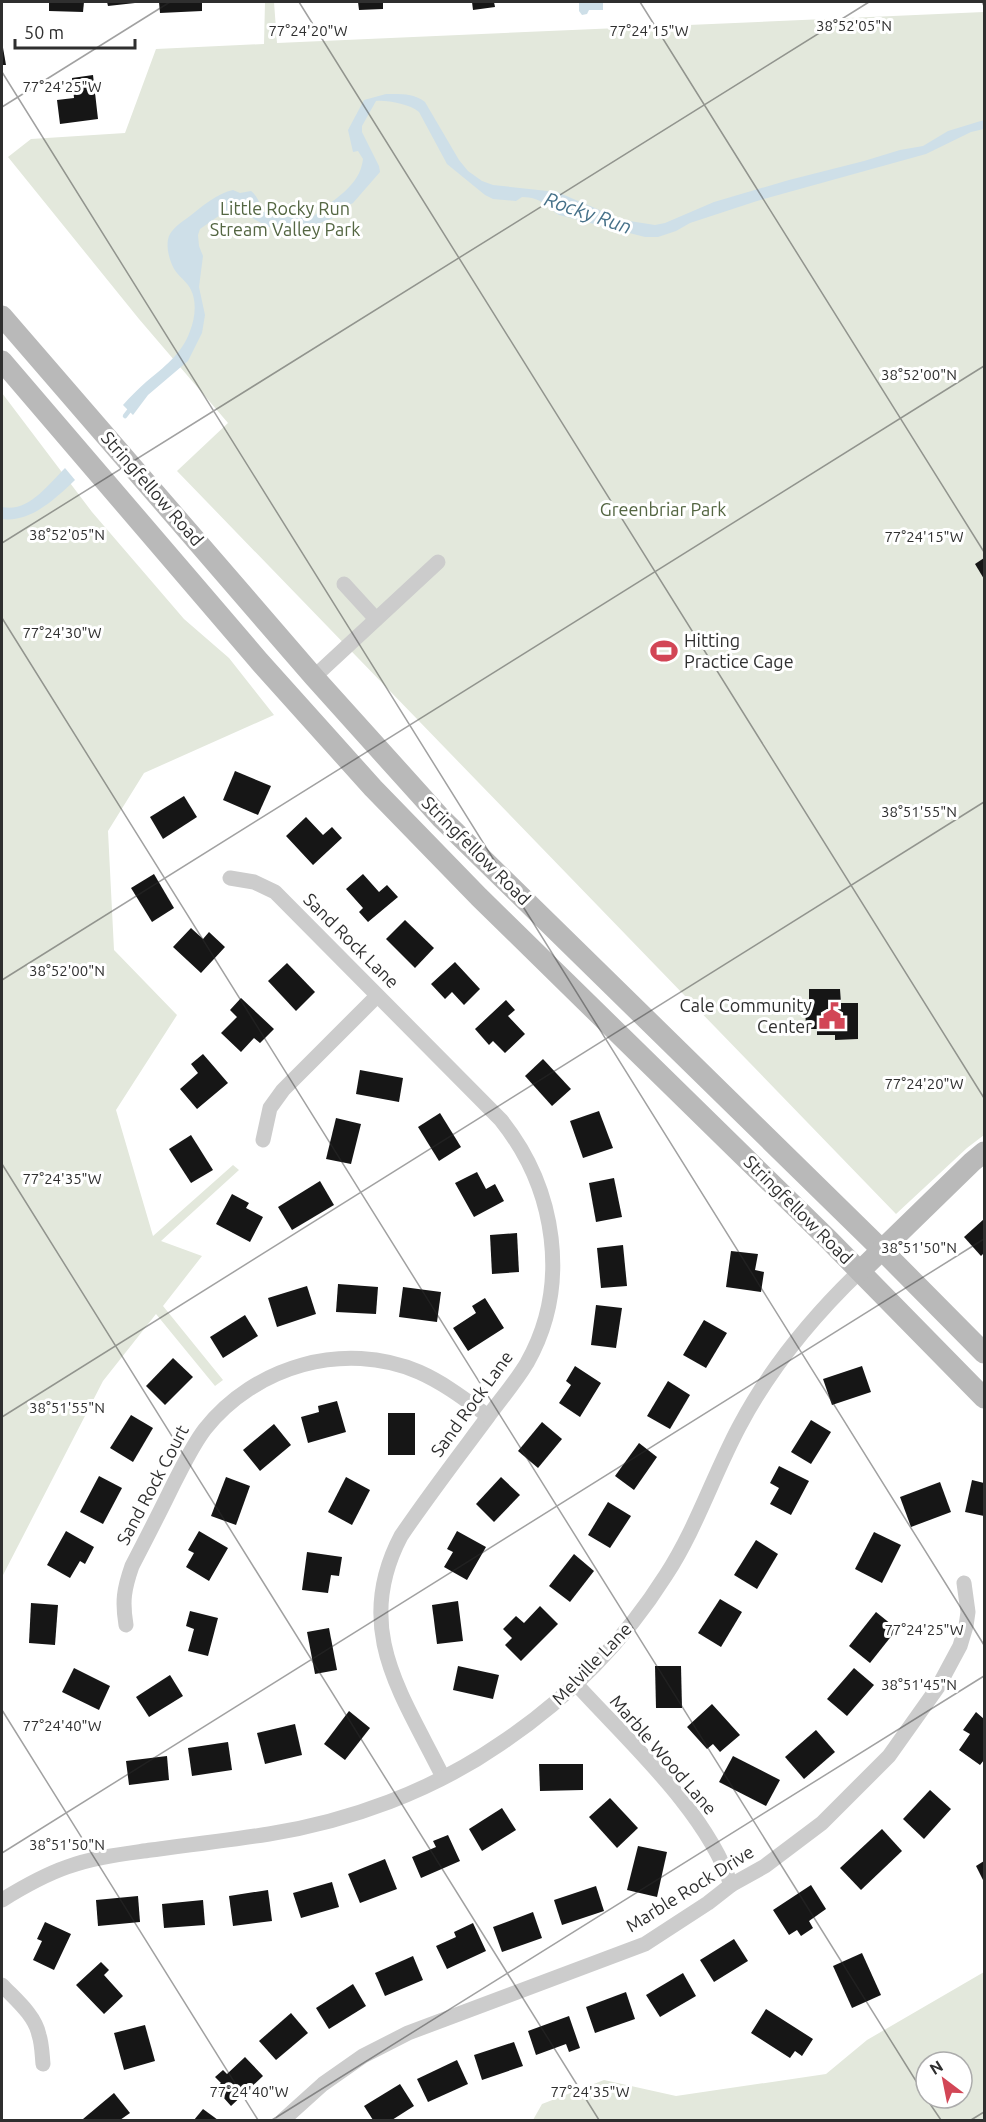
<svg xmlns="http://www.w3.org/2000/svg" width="986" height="2122" font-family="Ubuntu,sans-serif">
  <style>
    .green { fill: #e3e8dc; fill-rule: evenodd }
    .water { fill: #cedfe8 }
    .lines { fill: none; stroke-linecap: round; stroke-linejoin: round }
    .stream { stroke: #cedfe8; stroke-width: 4.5 }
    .building { fill: #161616 }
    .street { stroke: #ccc; stroke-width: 15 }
    .secondary { stroke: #b9b9b9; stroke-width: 21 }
    .ticks { fill: none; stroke: #2f2f2f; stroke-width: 1.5; stroke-opacity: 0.45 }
    .labels { text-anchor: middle; stroke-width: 6; stroke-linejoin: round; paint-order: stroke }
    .park-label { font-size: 18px; fill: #546642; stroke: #fff }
    .street-label { font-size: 18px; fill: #2f2f2f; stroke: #fff }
    .poi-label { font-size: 18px; fill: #2f2f2f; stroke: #fff; text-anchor: start }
    .water-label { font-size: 20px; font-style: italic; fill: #467189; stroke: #fff }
    .ticks-label { font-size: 15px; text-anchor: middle; fill: #2f2f2f; stroke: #fff; stroke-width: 6; stroke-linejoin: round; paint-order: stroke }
  </style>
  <rect width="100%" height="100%" fill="#fff"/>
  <g class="green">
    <path d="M265,2H274L277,43L984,12V1135L967,1148L896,1214L177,471L228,423L139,319L8,157L31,139L125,133L156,49L264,44Z"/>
    <path d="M2,393L92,512L184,619L229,658L274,715L144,773L108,831L114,950L177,1015L116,1110L153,1236L233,1165L239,1170L161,1241L202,1256L163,1306L223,1380L215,1386L156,1314L103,1381L2,1577Z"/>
    <path d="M984,1972V2120H533L542,2104L604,2080L676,2096L826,2074L867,2040ZM926,2062H962V2098H926Z"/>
  </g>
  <g class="water">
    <path d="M579,2H603V10H589L587,14L582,15L579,11Z"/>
    <path d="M386,94C400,94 414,93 425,102L459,160L468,171L482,181L493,185L557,192L623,220L655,225L665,223L714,202L789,180L864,161L900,150L923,146L948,131L984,120V129L971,132L926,154L757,201L690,223L676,231L658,237H645L559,215C542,204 543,198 522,197L516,201L493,199L485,195L447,164L419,112C409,104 388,100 376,101L362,126V132L379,166L380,172L353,203L341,209L333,218L300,231L281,227H268L242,212L235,211L223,213L200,229L198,235L199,246L203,256L199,287L205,315L202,333L188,361L148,395L133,415L123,405C130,397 138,389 146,382C164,367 182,354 190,331C195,319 197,302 191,290C188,283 182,279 177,273C170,265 164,244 170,234C174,227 183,221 190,216C202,206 218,193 233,190L240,193L251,191C260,198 260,209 267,215C270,218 309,217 314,216C333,199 360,187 363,159L358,151L353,152L348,130L364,100Z"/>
    <path d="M65,468L75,480C55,499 30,523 2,519V507C28,513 48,485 65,468Z"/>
  </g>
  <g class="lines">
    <path class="stream" d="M125,416L132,407"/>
  </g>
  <g class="building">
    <path d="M49,2H84L83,12L49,11Z"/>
    <path d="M107,2H135V3L108,6Z"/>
    <path d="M159,2H202V11L160,13Z"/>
    <path d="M358,2H383V9L359,10Z"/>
    <path d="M472,2H494L495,7L473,10Z"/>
    <path d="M2,42L6,65H2Z"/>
    <path d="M93,75L98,119L60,124L57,100L74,98L72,78Z"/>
    <path d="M984,558V579L975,564Z"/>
    <path d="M235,771L271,786L258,815L223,800Z"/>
    <path d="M184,796L197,817L163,839L150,817Z"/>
    <path d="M306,817L323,835L332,827L342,838L313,865L286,836Z"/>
    <path d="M154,874L174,908L152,922L131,888Z"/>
    <path d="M363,874L379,892L387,885L398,897L368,922L359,912L363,908L346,889Z"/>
    <path d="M405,920L434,948L415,968L386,939Z"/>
    <path d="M191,928L203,939L209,932L225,947L201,973L173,947Z"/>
    <path d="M455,962L480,989L464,1005L452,992L445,999L431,984Z"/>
    <path d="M287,963L315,992L296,1011L268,981Z"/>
    <path d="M809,989H840L841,1003H858V1039L835,1040V1035H817V1029H806L805,1002H809Z"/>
    <path d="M241,998L274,1029L260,1043L254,1038L241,1052L221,1033L237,1017L230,1010Z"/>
    <path d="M506,1000L515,1010L508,1016L525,1034L505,1053L493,1041L489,1045L475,1029Z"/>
    <path d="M203,1054L228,1083L197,1109L180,1089L198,1073L191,1064Z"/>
    <path d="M543,1059L571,1089L552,1106L525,1076Z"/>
    <path d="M360,1070L403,1078L399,1102L356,1094Z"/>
    <path d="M599,1111L613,1148L583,1158L570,1121Z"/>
    <path d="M440,1113L461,1147L439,1161L418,1127Z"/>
    <path d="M336,1118L361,1124L351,1164L326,1159Z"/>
    <path d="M191,1135L213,1170L191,1183L169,1149Z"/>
    <path d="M477,1172L486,1189L495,1184L504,1201L474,1217L455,1183Z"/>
    <path d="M614,1178L622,1217L596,1222L589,1183Z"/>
    <path d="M320,1181L334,1205L292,1230L278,1207Z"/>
    <path d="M232,1194L249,1203L246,1208L263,1217L250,1242L216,1224Z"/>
    <path d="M984,1219V1253L981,1256L964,1237Z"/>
    <path d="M517,1233L519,1272L492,1274L490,1235Z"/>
    <path d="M623,1245L627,1286L601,1288L597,1248Z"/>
    <path d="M731,1251L758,1254L755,1270L764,1272L761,1292L726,1287Z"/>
    <path d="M338,1284L378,1287L376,1314L336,1312Z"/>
    <path d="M307,1286L316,1314L277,1327L268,1298Z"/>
    <path d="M403,1287L441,1292L437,1322L399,1317Z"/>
    <path d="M485,1298L504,1328L468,1351L453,1328L476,1313L472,1306Z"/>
    <path d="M596,1305L622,1308L616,1348L591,1345Z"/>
    <path d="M245,1315L258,1336L223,1358L210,1337Z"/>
    <path d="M704,1320L727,1333L706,1368L683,1355Z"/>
    <path d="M173,1358L193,1377L165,1405L146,1386Z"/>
    <path d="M575,1366L601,1383L580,1417L559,1403L571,1385L566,1381Z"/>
    <path d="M862,1366L871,1392L832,1405L823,1379Z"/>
    <path d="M668,1381L690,1395L670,1429L647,1416Z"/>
    <path d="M337,1401L346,1432L308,1443L301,1417L319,1412L318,1406Z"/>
    <rect x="388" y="1413" width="27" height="42"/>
    <path d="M131,1415L153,1428L133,1462L110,1448Z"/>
    <path d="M811,1420L831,1432L811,1464L791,1452Z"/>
    <path d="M542,1422L562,1439L538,1468L518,1451Z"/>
    <path d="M274,1424L291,1445L260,1471L243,1450Z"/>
    <path d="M639,1443L657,1457L634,1490L615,1476Z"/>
    <path d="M779,1466L809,1481L791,1515L770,1504L779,1488L770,1483Z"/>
    <path d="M99,1476L122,1488L103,1524L80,1512Z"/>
    <path d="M226,1477L250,1486L236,1525L211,1516Z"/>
    <path d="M346,1477L370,1490L352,1525L328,1512Z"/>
    <path d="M501,1477L520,1495L494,1522L476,1504Z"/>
    <path d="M972,1480L984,1483V1516L965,1512Z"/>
    <path d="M940,1482L951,1512L911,1527L900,1497Z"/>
    <path d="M608,1502L631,1516L610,1548L588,1535Z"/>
    <path d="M66,1531L94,1547L85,1564L80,1561L70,1578L47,1565Z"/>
    <path d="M199,1531L228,1548L209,1581L186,1567L194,1553L188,1550Z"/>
    <path d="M457,1531L486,1547L467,1580L444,1567L453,1552L447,1549Z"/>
    <path d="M874,1532L901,1545L882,1583L855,1569Z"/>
    <path d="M756,1540L778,1554L757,1589L734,1575Z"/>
    <path d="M307,1552L342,1557L339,1576L331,1575L328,1593L302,1590Z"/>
    <path d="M574,1554L594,1571L570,1602L549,1586Z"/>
    <path d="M720,1599L742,1612L721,1647L698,1633Z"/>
    <path d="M458,1601L463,1641L437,1644L432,1605Z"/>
    <path d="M31,1603L58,1605L55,1645L29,1643Z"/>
    <path d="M540,1606L558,1624L521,1661L505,1645L512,1638L503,1629L516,1616L524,1623Z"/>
    <path d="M190,1611L218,1618L208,1656L188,1651L194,1629L186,1626Z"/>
    <path d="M876,1612L897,1629L870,1663L849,1646Z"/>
    <path d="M329,1628L337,1670L315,1674L307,1632Z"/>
    <path d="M458,1666L499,1675L493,1699L453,1690Z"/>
    <path d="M655,1666H681L682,1708H656Z"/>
    <path d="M74,1668L110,1686L99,1710L62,1692Z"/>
    <path d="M854,1668L874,1685L847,1716L827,1699Z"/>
    <path d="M170,1675L183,1696L149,1717L136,1697Z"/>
    <path d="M712,1704L740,1735L720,1752L713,1744L707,1749L687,1727Z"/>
    <path d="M349,1711L370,1728L345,1760L324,1744Z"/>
    <path d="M976,1712L984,1719V1760L980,1765L959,1750L970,1734L963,1730Z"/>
    <path d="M295,1724L302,1755L265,1764L257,1733Z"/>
    <path d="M816,1730L835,1752L804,1779L785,1757Z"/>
    <path d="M228,1742L232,1770L192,1776L188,1748Z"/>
    <path d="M167,1756L169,1780L129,1785L126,1761Z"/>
    <path d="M733,1756L780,1780L766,1806L719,1782Z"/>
    <path d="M539,1764H583V1790L540,1791Z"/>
    <path d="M930,1790L951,1809L924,1839L903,1819Z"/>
    <path d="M610,1798L638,1828L617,1848L589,1817Z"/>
    <path d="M502,1808L516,1830L482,1851L469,1829Z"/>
    <path d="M882,1829L902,1851L861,1890L840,1868Z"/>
    <path d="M448,1835L460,1861L421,1878L412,1857L436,1847L433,1841Z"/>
    <path d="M638,1846L667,1852L657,1897L627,1890Z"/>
    <path d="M385,1859L397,1889L360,1903L348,1874Z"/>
    <path d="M984,1861V1882L976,1866Z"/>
    <path d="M332,1882L339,1907L301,1918L293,1893Z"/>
    <path d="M811,1885L826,1909L809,1921L813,1928L801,1936L797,1930L789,1935L773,1910Z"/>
    <path d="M596,1886L604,1911L562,1925L554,1900Z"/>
    <path d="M268,1890L272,1921L233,1926L229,1896Z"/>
    <path d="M138,1896L140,1922L98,1926L96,1900Z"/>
    <path d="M203,1900L205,1925L164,1928L162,1904Z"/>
    <path d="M533,1912L542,1938L502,1952L493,1927Z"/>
    <path d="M45,1922L71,1934L54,1970L33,1960L42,1941L37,1939Z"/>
    <path d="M473,1923L486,1951L447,1969L436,1946L456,1937L454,1932Z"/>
    <path d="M734,1939L748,1961L714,1982L700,1960Z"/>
    <path d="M862,1953L881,1995L852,2008L833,1966Z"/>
    <path d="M413,1956L423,1980L385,1996L375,1973Z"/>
    <path d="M101,1962L109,1970L104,1975L123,1996L104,2014L76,1985Z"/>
    <path d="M683,1973L696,1996L660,2017L646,1995Z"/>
    <path d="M353,1984L366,2006L329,2029L316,2008Z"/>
    <path d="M626,1992L635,2019L595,2033L586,2007Z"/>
    <path d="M766,2009L813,2039L802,2056L795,2051L790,2058L751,2033Z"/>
    <path d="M291,2013L308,2033L276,2060L259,2041Z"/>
    <path d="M569,2016L580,2048L569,2052L566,2044L536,2055L528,2031Z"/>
    <path d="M145,2025L155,2061L124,2070L114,2033Z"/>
    <path d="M514,2042L523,2066L482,2080L474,2055Z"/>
    <path d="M245,2057L263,2076L231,2106L215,2088L221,2083L215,2077L223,2070L227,2074Z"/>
    <path d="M457,2060L468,2084L428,2102L417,2079Z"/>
    <path d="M400,2084L414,2106L392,2120H373L364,2106Z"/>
    <path d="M114,2093L130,2113L120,2120H84L83,2119Z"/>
    <path d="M203,2109L218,2120H194Z"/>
  </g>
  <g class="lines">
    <g class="street">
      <path d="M344,584L376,619"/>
      <path d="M314,677L438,562"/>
      <path d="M230,878L254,882L275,892L501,1120C556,1189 571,1285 527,1363C515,1383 500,1400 487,1418C458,1457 428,1496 401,1536C352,1629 402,1694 443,1777"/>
      <path d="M263,1140L270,1108L283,1090L377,996"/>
      <path d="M126,1625C122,1601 124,1589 132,1566C146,1539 160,1512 173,1485C183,1466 192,1446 205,1429C255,1366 344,1340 419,1372C444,1383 466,1400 488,1416"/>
      <path d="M577,1685C628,1741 707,1812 731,1885"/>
      <path d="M2,1900C23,1887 44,1875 67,1867C94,1857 123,1854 151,1850C190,1845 230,1840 269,1834C350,1821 432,1791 500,1744C566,1700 623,1643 666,1575C696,1529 713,1476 739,1427C770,1368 812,1317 860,1271"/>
      <path d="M2,1985C15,1999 35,2015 39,2035C42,2044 42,2054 43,2064"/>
      <path d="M283,2120L323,2084L363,2056L408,2033L645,1944L708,1903L731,1885L765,1866L822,1823L889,1756L938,1687L960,1646L966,1626L968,1612L964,1583"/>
    </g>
    <g class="secondary">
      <path d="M2,316L314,677L441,818L881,1249L984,1353"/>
      <path d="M2,361L259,661L373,788L479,897L829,1240L984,1398"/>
      <path d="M860,1271L972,1162L984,1152"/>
    </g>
  </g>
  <path class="ticks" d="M299,2L984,1098M640,2L984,552M982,2L984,6M2,72L984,1645M2,107L170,2M2,543L869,2M2,618L926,2097M2,980L984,366M2,1164L599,2120M2,1417L984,802M2,1710L258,2120M2,1853L984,1239M926,2098L941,2120M272,2120L984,1676M971,2120L984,2112"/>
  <defs>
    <symbol id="stadium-bare" viewBox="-9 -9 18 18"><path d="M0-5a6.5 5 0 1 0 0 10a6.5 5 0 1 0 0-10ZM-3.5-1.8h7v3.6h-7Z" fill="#d24656" stroke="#fff" stroke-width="2.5" paint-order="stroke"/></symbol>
    <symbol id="civic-bare" viewBox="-9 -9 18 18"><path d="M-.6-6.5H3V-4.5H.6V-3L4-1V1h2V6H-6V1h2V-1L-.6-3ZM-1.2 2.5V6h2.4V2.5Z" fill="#d24656" stroke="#fff" stroke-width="2.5" paint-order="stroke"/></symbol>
  </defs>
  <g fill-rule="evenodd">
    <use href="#stadium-bare" x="645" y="632" width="38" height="38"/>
    <use href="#civic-bare" x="813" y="997" width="38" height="38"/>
  </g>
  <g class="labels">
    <g class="park-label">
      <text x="285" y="215">Little Rocky Run<tspan x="285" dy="21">Stream Valley Park</tspan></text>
      <text x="663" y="516">Greenbriar Park</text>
    </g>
    <g class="street-label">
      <text transform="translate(152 489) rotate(49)" y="6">Stringfellow Road</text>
      <text transform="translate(476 851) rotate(45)" y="6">Stringfellow Road</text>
      <text transform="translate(351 941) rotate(45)" y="6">Sand Rock Lane</text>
      <text transform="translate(798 1210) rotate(45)" y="6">Stringfellow Road</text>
      <text transform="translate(472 1404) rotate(-54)" y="6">Sand Rock Lane</text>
      <text transform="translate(153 1485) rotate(-62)" y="6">Sand Rock Court</text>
      <text transform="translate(592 1664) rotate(-46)" y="6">Melville Lane</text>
      <text transform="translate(663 1755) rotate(49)" y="6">Marble Wood Lane</text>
      <text transform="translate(690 1889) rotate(-32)" y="6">Marble Rock Drive</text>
    </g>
    <g class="poi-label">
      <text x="684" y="647">Hitting<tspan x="684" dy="21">Practice Cage</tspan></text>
      <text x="812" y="1012" text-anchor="end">Cale Community<tspan x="812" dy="21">Center</tspan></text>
    </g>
    <g class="water-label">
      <text transform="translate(588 213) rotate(19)" y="7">Rocky Run</text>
    </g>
  </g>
  <g class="ticks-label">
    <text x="854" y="31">38°52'05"N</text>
    <text x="308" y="36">77°24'20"W</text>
    <text x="649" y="36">77°24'15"W</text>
    <text x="62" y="92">77°24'25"W</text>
    <text x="919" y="380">38°52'00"N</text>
    <text x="67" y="540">38°52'05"N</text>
    <text x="924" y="542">77°24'15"W</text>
    <text x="62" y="638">77°24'30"W</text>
    <text x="919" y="817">38°51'55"N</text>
    <text x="67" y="976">38°52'00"N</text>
    <text x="924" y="1089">77°24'20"W</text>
    <text x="62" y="1184">77°24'35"W</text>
    <text x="919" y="1253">38°51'50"N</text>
    <text x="67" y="1413">38°51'55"N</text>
    <text x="924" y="1635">77°24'25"W</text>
    <text x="919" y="1690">38°51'45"N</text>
    <text x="62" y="1731">77°24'40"W</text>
    <text x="67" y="1850">38°51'50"N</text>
    <text x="249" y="2097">77°24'40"W</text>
    <text x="590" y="2097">77°24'35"W</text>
  </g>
  <rect width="986" height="2122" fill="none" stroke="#2f2f2f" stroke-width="6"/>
  <g transform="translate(944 2080) rotate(328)"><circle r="28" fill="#ffffff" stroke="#acacac" stroke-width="1.5"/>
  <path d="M0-4.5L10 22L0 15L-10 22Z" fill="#d24656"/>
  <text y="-9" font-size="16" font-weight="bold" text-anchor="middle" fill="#2f2f2f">N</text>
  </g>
  <path d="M15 39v9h120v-9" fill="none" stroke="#2f2f2f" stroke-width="3"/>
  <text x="24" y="39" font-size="18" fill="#2f2f2f" stroke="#ffffff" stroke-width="4.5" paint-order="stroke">50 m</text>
</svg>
